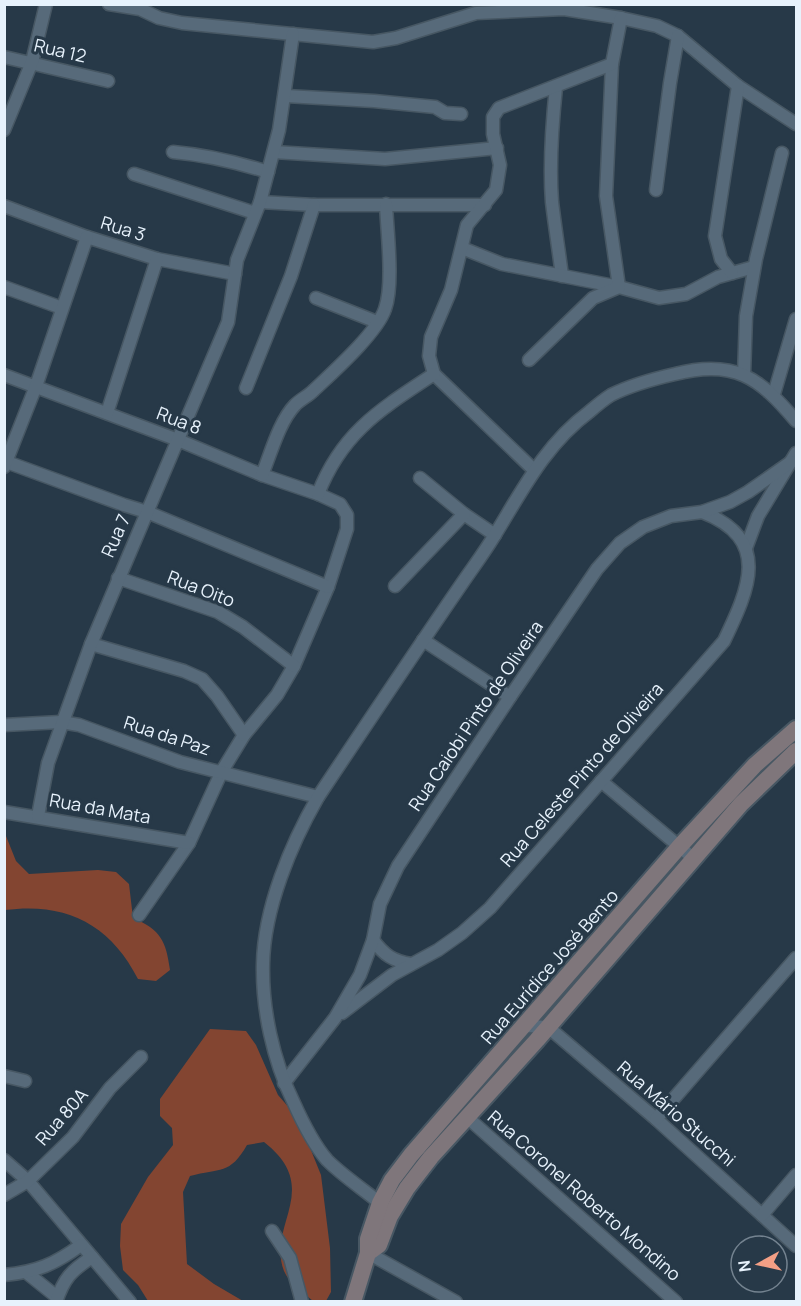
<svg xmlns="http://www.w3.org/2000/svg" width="801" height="1306" font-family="Manrope,sans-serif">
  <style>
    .green { fill: #834531 }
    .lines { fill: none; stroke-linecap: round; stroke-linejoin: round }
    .street-casing { stroke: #475763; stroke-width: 15 }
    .secondary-casing { stroke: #475763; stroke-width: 20 }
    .street { stroke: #576a7a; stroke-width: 12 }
    .secondary { stroke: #7f767b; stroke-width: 16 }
    .labels { text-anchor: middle; stroke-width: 6; stroke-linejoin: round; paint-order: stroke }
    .street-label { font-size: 18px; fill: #e7f2fc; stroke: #273948 }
  </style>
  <rect width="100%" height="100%" fill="#273948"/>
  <g class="green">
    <path d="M4,831L16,861L29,874L98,870L116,872L129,884L133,918C161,930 166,941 170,970L156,981L138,979C110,924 66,902 5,910Z"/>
    <path d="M210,1029L246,1031L256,1045L278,1095L298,1118L321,1175L330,1248L331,1292L326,1301H313C304,1293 289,1283 284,1271C266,1225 324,1189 264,1142L247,1145C230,1175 220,1168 190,1176L183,1192L187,1264L214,1284L243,1301H148L138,1285L123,1270L120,1246L121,1224L148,1177L173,1145L172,1128L160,1116V1099Z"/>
  </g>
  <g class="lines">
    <defs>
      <g id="street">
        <path d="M109,4L140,9L159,18L182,23L373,42L396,38L476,13L564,9L621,18L657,26L678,36L738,86L796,124"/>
        <path d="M4,57L108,81"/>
        <path d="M556,87C552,125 549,164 552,202C555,227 559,252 562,276"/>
        <path d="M286,96L374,101L435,107L445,113L461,114"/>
        <path d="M4,130L32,62L46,4"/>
        <path d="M173,152C206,155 236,162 268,172"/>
        <path d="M274,152L385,159L497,148"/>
        <path d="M134,174L255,213"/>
        <path d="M656,190L670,83L678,36"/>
        <path d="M260,202L314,205H485"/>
        <path d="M4,206L87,237L157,259L235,274"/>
        <path d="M462,248L502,264L619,287L659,298L686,294L718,277L754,267"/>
        <path d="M732,273L721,259L715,236L738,86"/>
        <path d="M4,287L62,308"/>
        <path d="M316,298L377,322"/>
        <path d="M529,360L593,298L619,287L606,196L612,64"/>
        <path d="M4,375L178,440L262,475L318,494L340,504L347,515V529L328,587L294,666L277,695L244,735L222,771L189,843L139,915"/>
        <path d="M744,375L746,316L756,259L782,153"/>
        <path d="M246,388L291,276L314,205"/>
        <path d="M774,394L796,319"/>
        <path d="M107,413L157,259"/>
        <path d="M4,461L124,505L147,512L328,587"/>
        <path d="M4,467L36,386L87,237"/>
        <path d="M534,470L434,374L429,356L431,337L451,290L467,225L496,190L500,165L493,134V117L499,108L612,64L621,18"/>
        <path d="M262,475C271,453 279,422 295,405C301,399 308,396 313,391C333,372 377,333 385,309C394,284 387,231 386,204"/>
        <path d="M420,478L464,514L495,535"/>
        <path d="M318,494C342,432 381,409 434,374"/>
        <path d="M746,548L758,516L796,453"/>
        <path d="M118,578L218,612L243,627L294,666"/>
        <path d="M395,586L464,514"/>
        <path d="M423,640L510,697"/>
        <path d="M91,644L184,671L202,679L217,696L244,735"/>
        <path d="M4,725L61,722L79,725L180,762L318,797"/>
        <path d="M601,781L693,858"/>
        <path d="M4,812L189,843"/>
        <path d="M38,816L48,763L91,644L228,322L237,260L260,202L279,130L293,34"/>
        <path d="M373,940C384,955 393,961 411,964"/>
        <path d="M342,1013L392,975L438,950L462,933L490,908L724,641C749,589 772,539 702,512"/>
        <path d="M525,1026L548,1027L656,1119L796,1246"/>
        <path d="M4,1076L25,1081"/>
        <path d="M284,1083L335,1018L360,975L373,940L380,904L398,866L510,697L597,569L620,543L643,527L671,516L702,512L730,502L748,492L791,462"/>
        <path d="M468,1118L676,1302"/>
        <path d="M656,1119L796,958"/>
        <path d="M4,1160L28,1181L130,1302"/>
        <path d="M4,1195L28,1181L73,1137L110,1088L141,1057"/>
        <path d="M380,1203C363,1189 343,1176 327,1160C314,1145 301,1119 293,1101C273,1060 262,1009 263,964C264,908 291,844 318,797C366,725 414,653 463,582C474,566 486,550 496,533C523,489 546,444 589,412C596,406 603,400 611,395C631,385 653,379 675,374C734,359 759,377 796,421"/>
        <path d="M762,1215L796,1175"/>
        <path d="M272,1231L290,1258L302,1302"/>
        <path d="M368,1253L456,1302"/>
        <path d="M27,1273L57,1297"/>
        <path d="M4,1275C37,1272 55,1264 81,1245"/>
        <path d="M56,1302C64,1278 71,1271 92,1257"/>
      </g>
      <g id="secondary">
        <path d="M368,1253L379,1245L390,1216L407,1188L431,1157L537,1040L741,804L796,751"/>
        <path d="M353,1302L368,1253V1239L380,1203L392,1180L411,1155L679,847L755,765L796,729"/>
      </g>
    </defs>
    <use href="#street" class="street-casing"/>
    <use href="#secondary" class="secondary-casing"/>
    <use href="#street" class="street"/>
    <use href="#secondary" class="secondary"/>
  </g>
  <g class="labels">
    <g class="street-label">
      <text transform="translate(60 51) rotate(13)" y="6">Rua 12</text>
      <text transform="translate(123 229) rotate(17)" y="6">Rua 3</text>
      <text transform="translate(179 421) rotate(21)" y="6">Rua 8</text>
      <text transform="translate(116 536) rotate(-66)" y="6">Rua 7</text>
      <text transform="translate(201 589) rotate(21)" y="6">Rua Oito</text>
      <text transform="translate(476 716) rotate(-56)" y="6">Rua Caiobi Pinto de Oliveira</text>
      <text transform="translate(167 736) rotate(18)" y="6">Rua da Paz</text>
      <text transform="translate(582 775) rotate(-49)" y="6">Rua Celeste Pinto de Oliveira</text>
      <text transform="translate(100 809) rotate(10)" y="6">Rua da Mata</text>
      <text transform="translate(550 967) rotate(-49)" y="6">Rua Eurídice José Bento</text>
      <text transform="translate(676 1114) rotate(41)" y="6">Rua Mário Stucchi</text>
      <text transform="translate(62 1117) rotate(-49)" y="6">Rua 80A</text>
      <text transform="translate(584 1196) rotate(41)" y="6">Rua Coronel Roberto Mondino</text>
    </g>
  </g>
  <rect width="801" height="1306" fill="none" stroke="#e7f2fc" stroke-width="12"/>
  <g transform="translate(759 1264) rotate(262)"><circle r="28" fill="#273948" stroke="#748390" stroke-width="1.5"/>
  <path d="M0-4.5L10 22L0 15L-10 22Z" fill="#f39f85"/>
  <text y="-9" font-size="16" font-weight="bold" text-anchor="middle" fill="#e7f2fc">N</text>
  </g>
</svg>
